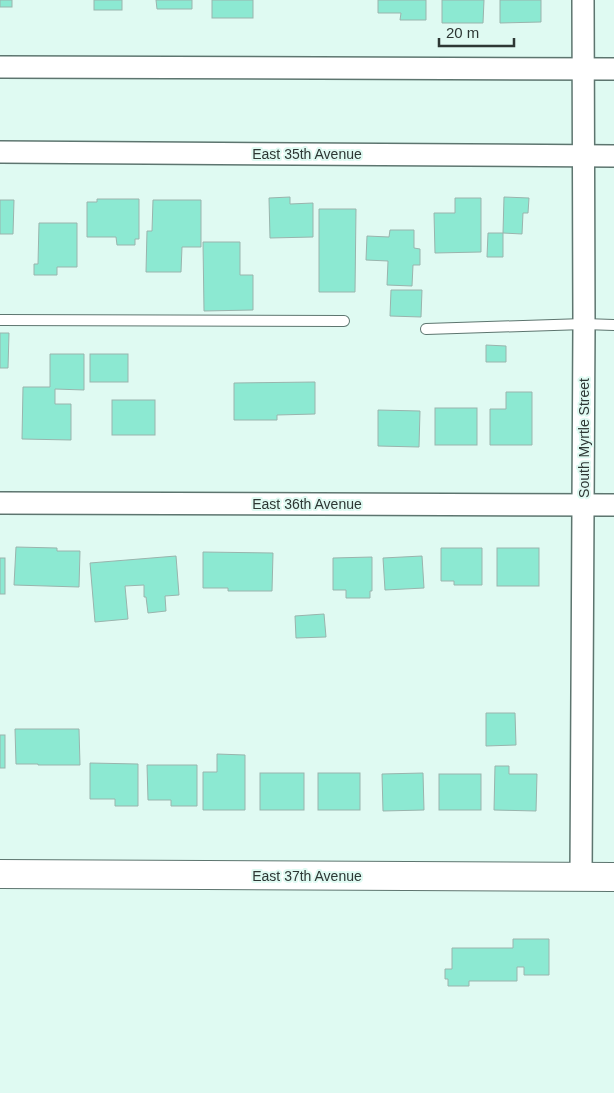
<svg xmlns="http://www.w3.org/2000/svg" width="614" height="1093" font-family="Helvetica,sans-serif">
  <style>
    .building { fill: #8ce9d2; stroke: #9ab4ad }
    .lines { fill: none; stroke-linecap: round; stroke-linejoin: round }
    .lane-casing { stroke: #5d756f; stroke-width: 12 }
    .street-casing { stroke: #5d756f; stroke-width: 24 }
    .secondary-casing { stroke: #5d756f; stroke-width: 30 }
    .lane { stroke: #fff; stroke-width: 10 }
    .street { stroke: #fff; stroke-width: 21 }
    .secondary { stroke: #fff; stroke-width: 28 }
    .labels { text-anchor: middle; stroke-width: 4; stroke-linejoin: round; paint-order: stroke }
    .street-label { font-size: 14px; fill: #2d3734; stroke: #dffaf2 }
  </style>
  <rect width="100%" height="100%" fill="#dffaf2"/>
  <g class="building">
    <rect x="0" y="0" width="12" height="7"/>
    <rect x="94" y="0" width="28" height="10"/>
    <path d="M156,0H192V9H157Z"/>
    <rect x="212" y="0" width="41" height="18"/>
    <path d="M378,0H426V20H400L401,13H378Z"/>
    <path d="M442,0H484L483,23H442Z"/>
    <path d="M500,0H541V22L500,23Z"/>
    <path d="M290,197V204L313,203V237L270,238L269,198Z"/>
    <path d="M504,197L529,198L528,213H523L522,234L503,233Z"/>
    <path d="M455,198H481V252L435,253L434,213H455Z"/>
    <path d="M97,199H139V239H135V245H117L116,237H87V202H97Z"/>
    <path d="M0,200H14L13,234H0Z"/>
    <path d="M153,200H201V247H182L181,272H146L147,231H152Z"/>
    <path d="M319,209H356L355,292H319Z"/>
    <path d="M39,223H77V267H57V275H34V264H38Z"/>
    <path d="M390,230H414V248L420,249V265H413L412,286L387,285L388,261L366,260L367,236L389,237Z"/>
    <path d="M488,233H503V257H487Z"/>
    <path d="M203,242H240V275H253V310L204,311Z"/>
    <path d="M391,290H422L421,317L390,316Z"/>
    <path d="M0,333H9L8,368H0Z"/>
    <path d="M486,345L506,346V362H486Z"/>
    <path d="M50,354H84V390L55,389V404H71V440L22,439L23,387H50Z"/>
    <rect x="90" y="354" width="38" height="28"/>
    <path d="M315,382V414L277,415V420H234V383Z"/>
    <path d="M506,392H532V445H490V409H506Z"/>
    <rect x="112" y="400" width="43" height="35"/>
    <rect x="435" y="408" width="42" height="37"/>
    <path d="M378,410L420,411L419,447L378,446Z"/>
    <path d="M16,547L57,548V551H80L79,587L14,585Z"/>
    <path d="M441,548H482V585H454V581H441Z"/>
    <rect x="497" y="548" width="42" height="38"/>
    <path d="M203,552L273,553L272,591H228V588H203Z"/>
    <path d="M176,556L179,595L165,596L166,611L148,613L146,597H144V585L125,586L128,619L95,622L90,563Z"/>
    <path d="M422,556L424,588L385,590L383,558Z"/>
    <path d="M372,557V591H370V598H346V590H333V558Z"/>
    <rect x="0" y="558" width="5" height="36"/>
    <path d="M324,614L326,637L296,638L295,616Z"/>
    <path d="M486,713H515L516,745L486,746Z"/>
    <path d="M15,729H79L80,765H38V764H16Z"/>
    <rect x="0" y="735" width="5" height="33"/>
    <path d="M217,754L245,755V810H203V772H217Z"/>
    <path d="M90,763L138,764V806H115V799H90Z"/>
    <path d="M147,765H197V806H171V800H148Z"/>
    <path d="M495,766H509V774H537L536,811L494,810Z"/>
    <rect x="260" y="773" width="44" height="37"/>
    <rect x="318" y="773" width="42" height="37"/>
    <path d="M423,773L424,810L383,811L382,774Z"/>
    <rect x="439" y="774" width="42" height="36"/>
    <path d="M513,939H549V975H524V967H517V981H469V986H448V979H445V969H452V948H513Z"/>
  </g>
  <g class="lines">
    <defs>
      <g id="lane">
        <path d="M0,320L344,321"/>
        <path d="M426,329L584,324L614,325"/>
      </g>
      <g id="street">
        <path d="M0,67L614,69"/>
        <path d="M0,152L614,156"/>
        <path d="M0,503L614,505"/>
        <path d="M581,877L584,324L583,0"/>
      </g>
      <path id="secondary" d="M0,874L614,877"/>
    </defs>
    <use href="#lane" class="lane-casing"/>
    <use href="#street" class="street-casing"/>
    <use href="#secondary" class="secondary-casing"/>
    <use href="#lane" class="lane"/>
    <use href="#street" class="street"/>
    <use href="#secondary" class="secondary"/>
  </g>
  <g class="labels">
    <g class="street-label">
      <text x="307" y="159">East 35th Avenue</text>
      <text transform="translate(584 438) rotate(-90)" y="5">South Myrtle Street</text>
      <text x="307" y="509">East 36th Avenue</text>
      <text x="307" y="881">East 37th Avenue</text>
    </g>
  </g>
  <path d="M439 38v8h75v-8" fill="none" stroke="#2d3734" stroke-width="2.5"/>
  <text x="446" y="38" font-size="15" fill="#2d3734" stroke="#dffaf2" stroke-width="4" paint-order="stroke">20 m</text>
</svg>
